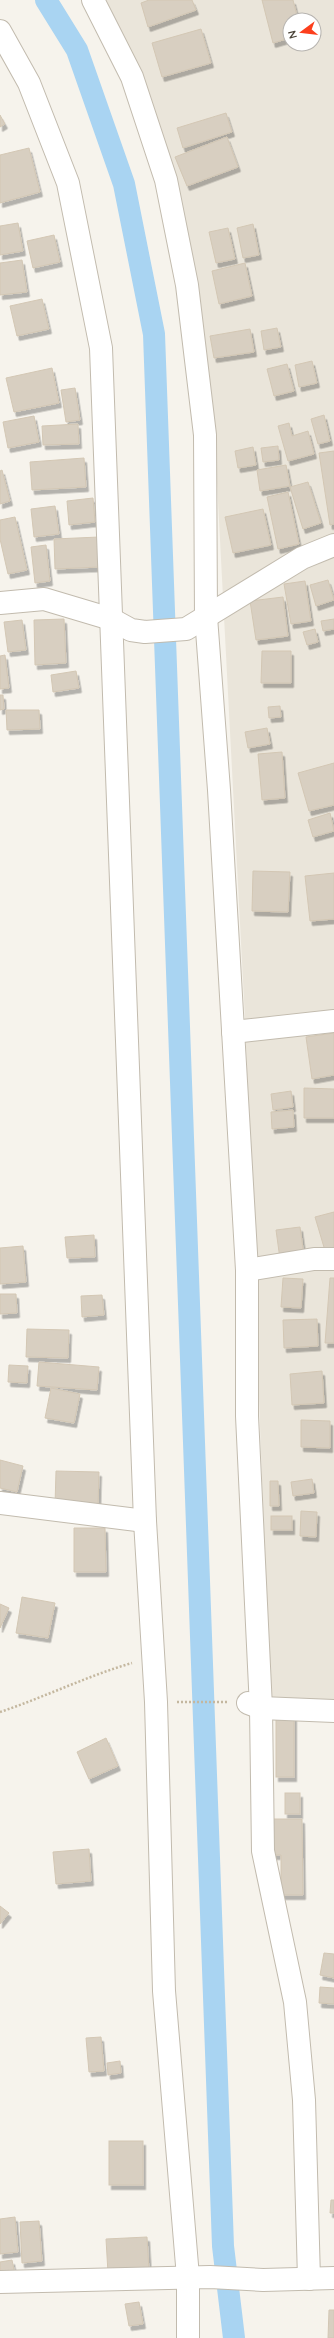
<svg xmlns="http://www.w3.org/2000/svg" width="334" height="2338" font-family="Quicksand,sans-serif">
  <style>
    .residential { fill: #eae5da; fill-rule: evenodd }
    .lines { fill: none; stroke-linecap: round; stroke-linejoin: round }
    .canal { stroke: #a9d4f2; stroke-width: 22 }
    .building { fill: #d8cfc1; stroke: #d3c7b4; filter: url(#shadow) }
    .street-casing { stroke: #c2bbae; stroke-width: 24 }
    .path { stroke: #c4b79f; stroke-width: 2.5; stroke-dasharray: 2 2; stroke-linecap: butt }
    .street { stroke: #fff; stroke-width: 22 }
  </style>
  <defs>
    <filter id="shadow"><feDropShadow dx="2.5" dy="4.5" stdDeviation="0" flood-color="#0004"/></filter>
  </defs>
  <rect width="100%" height="100%" fill="#f6f3ec"/>
  <path class="residential" d="M97,0H334V1704L270,1697L245,1019L216,463L200,311ZM290,20H314V44H290Z"/>
  <g class="lines">
    <path class="canal" d="M46,0L77,50L124,184L154,334L223,2246L234,2338"/>
  </g>
  <g class="building">
    <path d="M149,0H192L196,10L148,27L141,3Z"/>
    <path d="M262,0H293L298,20H290V38L273,43Z"/>
    <path d="M201,29L211,63L162,77L152,43Z"/>
    <path d="M226,113L232,132L183,148L177,128Z"/>
    <path d="M0,115L5,124L0,127Z"/>
    <path d="M227,137L238,167L187,186L175,157Z"/>
    <path d="M29,148L40,192L0,203V155Z"/>
    <path d="M18,223L23,251L0,255V226Z"/>
    <path d="M253,224L259,255L243,258L237,228Z"/>
    <path d="M228,228L235,259L216,263L209,232Z"/>
    <path d="M54,235L60,262L33,268L27,241Z"/>
    <path d="M22,260L27,292L0,295V263Z"/>
    <path d="M245,263L252,296L219,304L212,271Z"/>
    <path d="M42,299L49,329L17,336L10,306Z"/>
    <path d="M277,328L281,347L264,350L261,331Z"/>
    <path d="M250,329L254,352L214,358L210,336Z"/>
    <path d="M312,361L317,383L299,387L295,365Z"/>
    <path d="M287,364L294,391L274,396L267,369Z"/>
    <path d="M52,368L59,403L14,412L6,378Z"/>
    <path d="M75,388L80,420L66,422L61,390Z"/>
    <path d="M324,415L330,441L318,444L311,419Z"/>
    <path d="M34,416L39,442L8,448L3,422Z"/>
    <path d="M289,423L292,436L308,431L314,454L288,461L278,426Z"/>
    <path d="M78,424L79,444L43,445L42,426Z"/>
    <path d="M278,446L279,460L263,462L261,448Z"/>
    <path d="M253,447L256,465L238,468L235,451Z"/>
    <path d="M334,451V524L330,525L319,453Z"/>
    <path d="M84,458L86,487L32,490L30,462Z"/>
    <path d="M286,465L290,486L260,491L257,470Z"/>
    <path d="M2,470L10,501L0,504V471Z"/>
    <path d="M308,482L321,523L303,529L290,487Z"/>
    <path d="M288,492L299,544L278,549L267,497Z"/>
    <path d="M93,498L95,522L69,525L67,501Z"/>
    <path d="M55,506L59,534L34,537L31,509Z"/>
    <path d="M263,509L271,545L233,553L225,517Z"/>
    <path d="M15,517L27,570L8,574L0,539V520Z"/>
    <path d="M99,537L100,567L55,569L54,539Z"/>
    <path d="M46,545L50,581L35,583L31,547Z"/>
    <path d="M328,580L334,600L316,606L310,585Z"/>
    <path d="M305,581L311,621L291,624L284,584Z"/>
    <path d="M283,597L288,636L256,640L250,601Z"/>
    <path d="M64,619L66,663L35,665L34,620Z"/>
    <path d="M334,619V629L323,631L321,621Z"/>
    <path d="M22,620L26,650L8,652L4,622Z"/>
    <path d="M315,629L318,642L307,645L303,632Z"/>
    <path d="M262,651H291V683H261Z"/>
    <path d="M5,655L9,688L0,689V656Z"/>
    <path d="M76,671L79,688L53,692L51,675Z"/>
    <path d="M0,695H3L4,709L0,710Z"/>
    <path d="M280,706L281,717L269,718L268,707Z"/>
    <path d="M6,710H39L40,729L7,730Z"/>
    <path d="M267,728L270,744L248,748L245,732Z"/>
    <path d="M282,752L285,798L262,800L258,754Z"/>
    <path d="M334,763V805L309,811L298,773Z"/>
    <path d="M330,813L334,831L313,837L308,820Z"/>
    <path d="M253,871L290,872L288,912L252,911Z"/>
    <path d="M334,873V919L310,921L305,876Z"/>
    <path d="M334,1033V1075L312,1079L306,1037Z"/>
    <path d="M304,1088L334,1089V1118H304Z"/>
    <path d="M291,1091L293,1107L273,1110L271,1094Z"/>
    <path d="M293,1110L294,1127L272,1129L271,1112Z"/>
    <path d="M334,1212V1252L326,1254L315,1217Z"/>
    <path d="M300,1227L304,1256L280,1259L276,1230Z"/>
    <path d="M94,1235L95,1257L67,1258L65,1237Z"/>
    <path d="M23,1246L26,1282L0,1284V1248Z"/>
    <path d="M283,1278L303,1279L301,1308L281,1307Z"/>
    <path d="M330,1278H334V1343H325Z"/>
    <path d="M0,1294H16L17,1313L0,1314Z"/>
    <path d="M102,1295L104,1315L82,1317L81,1296Z"/>
    <path d="M317,1319L318,1346L284,1348L283,1320Z"/>
    <path d="M27,1329L69,1330L68,1358L26,1357Z"/>
    <path d="M39,1362L99,1367L97,1390L37,1386Z"/>
    <path d="M9,1365L28,1366L27,1383L8,1382Z"/>
    <path d="M322,1371L324,1403L292,1405L290,1374Z"/>
    <path d="M51,1388L80,1394L74,1423L45,1418Z"/>
    <path d="M301,1420L330,1421V1448L301,1447Z"/>
    <path d="M0,1460L23,1466L17,1492L0,1488Z"/>
    <path d="M56,1471L99,1472L98,1507L55,1505Z"/>
    <path d="M312,1479L314,1493L293,1496L291,1482Z"/>
    <path d="M270,1481H278L279,1506H270Z"/>
    <path d="M301,1511L317,1512L316,1537L300,1536Z"/>
    <rect x="271" y="1516" width="21" height="14"/>
    <path d="M74,1528H105L106,1572H74Z"/>
    <path d="M22,1597L55,1603L48,1638L16,1633Z"/>
    <path d="M0,1604L9,1608L0,1628Z"/>
    <rect x="276" y="1716" width="18" height="61"/>
    <path d="M106,1738L118,1766L89,1779L77,1752Z"/>
    <rect x="285" y="1793" width="15" height="21"/>
    <path d="M269,1819H302L303,1895H281V1855H270Z"/>
    <path d="M89,1849L91,1881L56,1884L53,1852Z"/>
    <path d="M0,1906L9,1913L0,1924Z"/>
    <path d="M324,1953L334,1954V1978L320,1975Z"/>
    <path d="M320,1987L334,1988V2004L319,2003Z"/>
    <path d="M101,2037L104,2071L89,2072L86,2038Z"/>
    <path d="M120,2061L121,2073L108,2075L107,2063Z"/>
    <rect x="109" y="2141" width="34" height="44"/>
    <path d="M331,2200H334V2213H330Z"/>
    <path d="M15,2217L18,2252L0,2254V2219Z"/>
    <path d="M39,2221L42,2261L22,2263L20,2222Z"/>
    <path d="M147,2237L149,2271L108,2273L106,2239Z"/>
    <path d="M12,2260L16,2279L0,2282V2262Z"/>
    <path d="M139,2302L143,2324L129,2326L125,2304Z"/>
    <path d="M329,2310H334V2338H328Z"/>
  </g>
  <g class="lines">
    <defs>
      <g id="street">
        <path d="M93,0L132,77L166,180L187,285L205,435L206,617L219,790L247,1270V1416L261,1708L263,1851L295,2002L304,2100L309,2279"/>
        <path d="M0,31L29,83L68,183L101,348L145,1521L156,1702L164,1991L188,2277V2338"/>
        <path d="M0,603L44,599L111,619L131,630L145,632L186,629L302,558L334,545"/>
        <path d="M233,1032L334,1021"/>
        <path d="M247,1270L314,1259H334"/>
        <path d="M0,1503L145,1521"/>
        <path d="M248,1703L261,1708L334,1711"/>
        <path d="M0,2282L210,2277L263,2280L334,2278"/>
      </g>
    </defs>
    <use href="#street" class="street-casing"/>
    <g class="path">
      <path d="M177,1702H228"/>
      <path d="M0,1712C45,1697 87,1676 132,1663"/>
    </g>
    <use href="#street" class="street"/>
  </g>
  <g transform="translate(302 32) rotate(255)"><circle r="19" fill="#ffffff" stroke="#b7b4b0"/>
  <path d="M0-3L7 15L0 10L-7 15Z" fill="#fc3f1d"/>
  <text y="-6" font-size="11" font-weight="bold" text-anchor="middle" fill="#4b4439">N</text>
  </g>
</svg>
